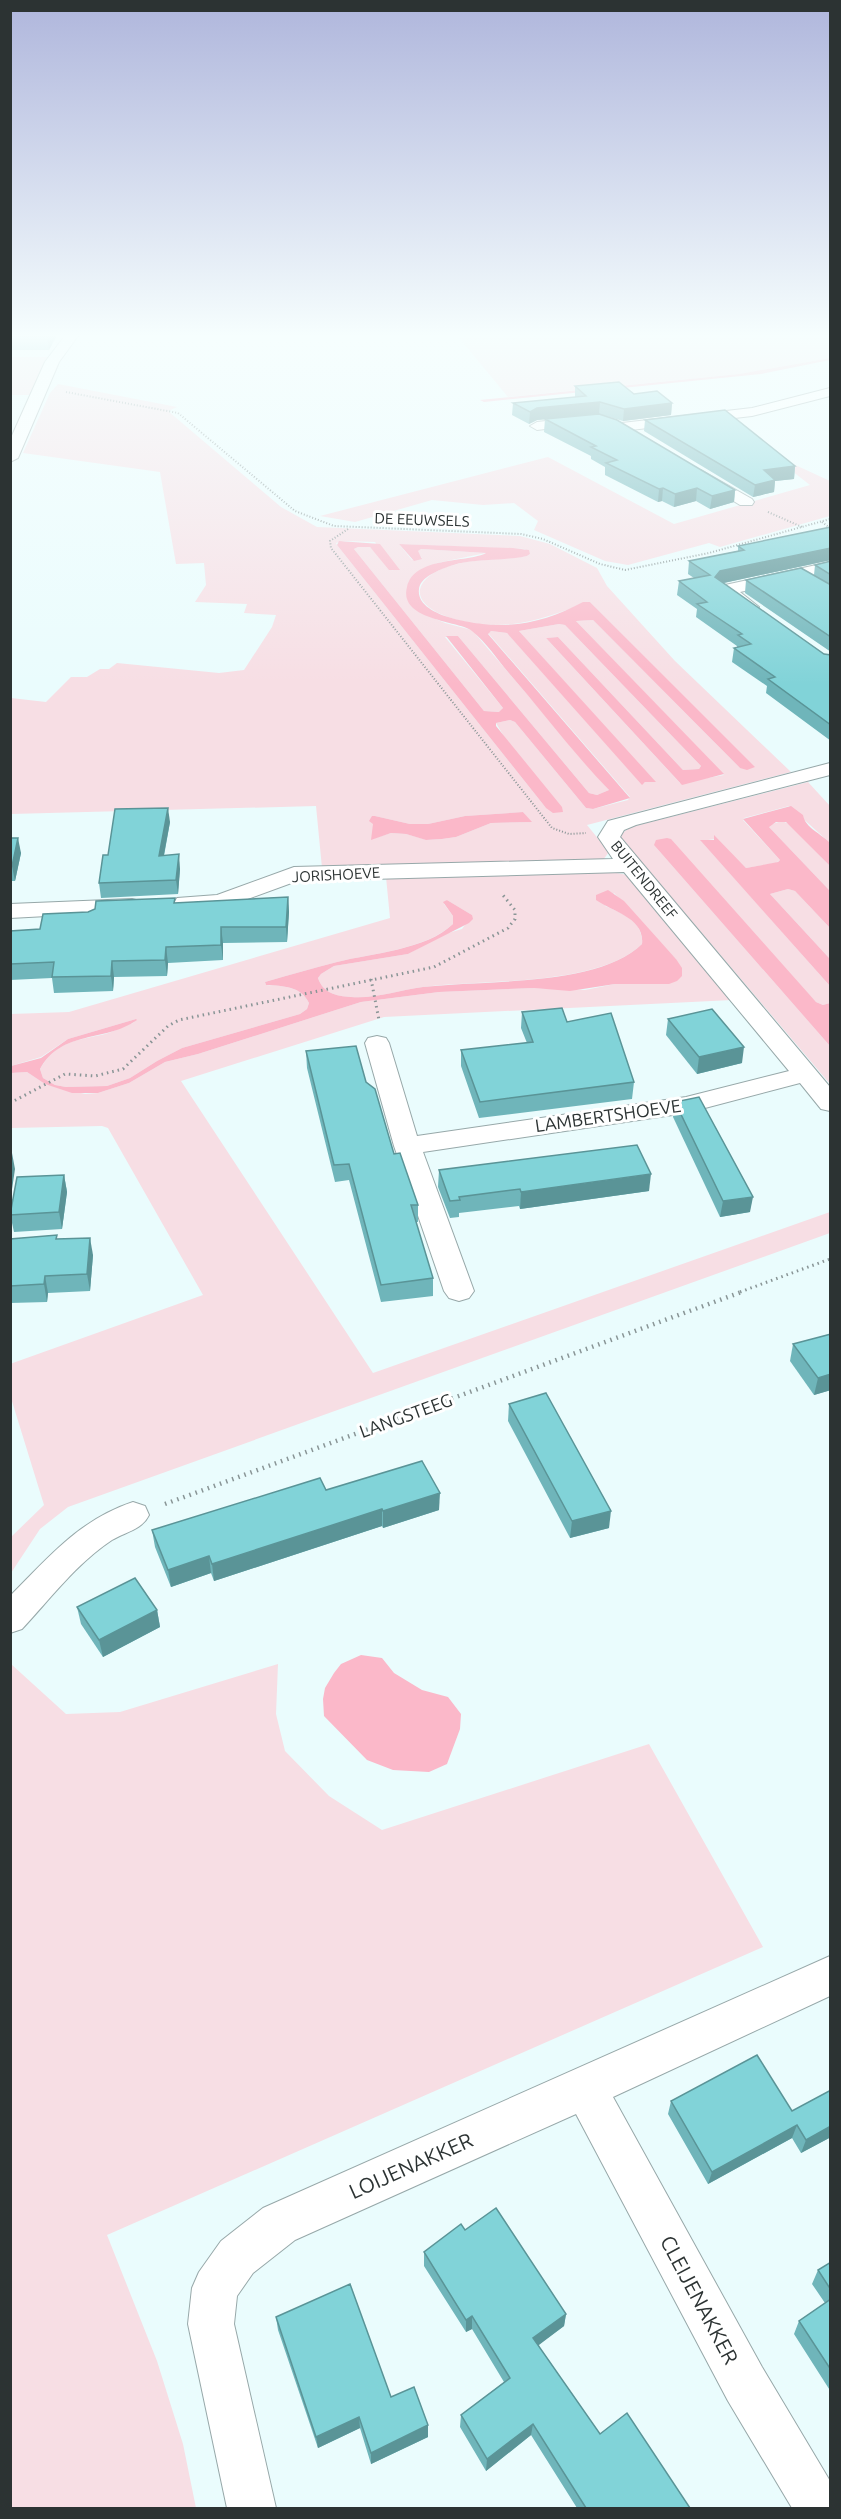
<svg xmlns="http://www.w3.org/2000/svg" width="841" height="2519" font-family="Ubuntu,sans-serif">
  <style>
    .green { fill: #f7dee4; fill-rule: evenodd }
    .water { fill: #fbb8c9 }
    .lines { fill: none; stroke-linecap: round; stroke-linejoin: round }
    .minor-casing { stroke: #97a8a9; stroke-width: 2 }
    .path-far2 { stroke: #899596; stroke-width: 2; stroke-dasharray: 1 2; stroke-linecap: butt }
    .path-far1 { stroke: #899596; stroke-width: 3; stroke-dasharray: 1.5 4; stroke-linecap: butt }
    .path { stroke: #899596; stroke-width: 4.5; stroke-dasharray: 1.5 5; stroke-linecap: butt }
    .minor { fill: #fff; fill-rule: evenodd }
    .wall { fill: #6fb5ba }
    .shaded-wall { fill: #5a9497 }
    .building { fill: #81d3d8; stroke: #5a9497; stroke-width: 1.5 }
    .labels { text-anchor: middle; stroke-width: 6; stroke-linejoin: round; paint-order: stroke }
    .far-street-label { font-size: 15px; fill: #2c3333; stroke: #fff }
    .street-label { font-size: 18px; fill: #2c3333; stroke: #fff }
    .near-street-label { font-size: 21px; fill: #2c3333; stroke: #fff }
  </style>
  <rect width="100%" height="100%" fill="#eafcfd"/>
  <g class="green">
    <path d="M455,333H593L601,336L617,333H830V358L739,374L508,397Z"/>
    <path d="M11,357H49L30,395H11Z"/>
    <path d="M58,384L177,407L168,411L281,507L317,527L520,536L550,544L597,568L607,586L675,661L791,772L587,825L609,852L603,860L322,868L316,806L11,814V698L46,702L71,677H87L100,669H109L117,663L219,673L244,670L272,627L276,615L244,613L247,604L195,602L206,585L204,563L176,564L160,472L23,453L50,393ZM344,541L375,542L393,571L370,547H358L354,549L484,711L500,712L503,708L445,637L458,636L589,793L597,795L609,790L472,630L445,623L422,613L408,582L417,573L437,563L486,553L421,549L417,551L422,558L412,560L399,544L525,549L530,554L527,556C501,561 475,558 450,566C417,576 406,600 443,615C460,622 479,625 497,625C531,625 559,612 590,602L754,767L740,768L593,620L576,621L724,775L680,783L546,638L558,637L683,770L699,769L701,766L565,625L559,624L519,631L654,781L645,782L642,784L507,633L491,631L488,633L630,797L628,800L593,809L586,808L515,722L510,720L496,723L546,808L337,545L336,543ZM523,812L531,822L491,823L456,837L442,839L427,840L406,834L391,833L372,839L375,816L410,824H428L465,816Z"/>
    <path d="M548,457L674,524L810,485L783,464L791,463L830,481V516L720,547L709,543L628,565L605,561L534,530L538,521L514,503L483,505L432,500L355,522L320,516Z"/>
    <path d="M808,782L830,806V843L789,806L744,818L743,820L780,860L776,863L746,868L715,839L701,841L830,986V1003L823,1005L816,1002L654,845L830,1046V1084L621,838V834L631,827Z"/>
    <path d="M782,821L789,824L830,866V891L769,827V825Z"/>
    <path d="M606,871L627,875L732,1000L384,1017L181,1081L373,1373L830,1212V1233L68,1507L40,1529L11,1573V1537L44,1505L11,1398L10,1364L203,1295L108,1128L102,1126L11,1128V1073L27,1072L45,1084L85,1094L98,1093L129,1083L165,1062L198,1054L361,1002L439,992L534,988L585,990L615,984H656L676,959L614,893L605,906C622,913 644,922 642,944C598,987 482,979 423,987C399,990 375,999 351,997C336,996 323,993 318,978L321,974L334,966L408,954L445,934L462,929L472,915L447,900L444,904L453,916V924C425,950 372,953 337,962C313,968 289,975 265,982L266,985C283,986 301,986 309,1003L307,1009L300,1014L182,1048L157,1061L130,1078L107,1086L66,1087L55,1085L43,1078L40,1069C56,1042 74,1041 101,1035C112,1033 123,1026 133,1023L136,1019L68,1039L41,1057L11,1066V1014L69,1012L390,918L386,877Z"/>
    <path d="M788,889L795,891L830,928V959L770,894Z"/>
    <path d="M11,1664L66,1714L120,1712L278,1664L276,1714L285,1751L329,1796L382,1830L649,1744L763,1947L107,2235L157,2361L183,2444L196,2508H11Z"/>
  </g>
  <g class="water">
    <path d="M830,358V360L761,374L484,402L480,400L739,374Z"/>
    <path d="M339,541L380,544L400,570H389L370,547H358L354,549L484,711L499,712L503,708L446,636H458L589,793L597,795L609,790C573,753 542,711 508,672C497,659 486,642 472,631C461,621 398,621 407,587C414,556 467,563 486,553L421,549L418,551L422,559L414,561L399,544L513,548L529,550L530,554L527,556C499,562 469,557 442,569C433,573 420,579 419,589C415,618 481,625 500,625C530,625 557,616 583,602H590L755,767L747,770L740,768L593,620L576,621L724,774L682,785L546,638L558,637L683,770L699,769L701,766L565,625L559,624L519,631L656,782H645L642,785L507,633L491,631L488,634L630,798L593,809L586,808L515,722L510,720L496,723V726L562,807L563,812L553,813L546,808L337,545Z"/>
    <path d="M791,806L803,815C805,828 822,834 830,843V866L786,822H776L769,827L830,891V928L795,891L788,889L770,894L830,959V986L700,840H714V835L746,868L778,862L780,860L743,819Z"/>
    <path d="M523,812L532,822L491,823L456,837L442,839L426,840L406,834L391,833L371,840L373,824L369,821L372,816H375L410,824H428L465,816Z"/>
    <path d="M667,838L671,839L816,1002L823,1005L830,1003V1046L654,845L656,840Z"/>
    <path d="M608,890L624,901L676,959L682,968V976L677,981L669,984H615L570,991L534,988L439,992L361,1002L198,1054L165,1062L129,1083L98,1093H72L45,1084L27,1072L11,1073V1066L41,1058L68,1039L136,1019L137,1020C104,1043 63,1029 40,1069L43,1078L55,1085L66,1087L107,1086L130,1078L157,1061L182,1048L300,1014L307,1009L309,1003C301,986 283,986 266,985L265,982C289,975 313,968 337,962C372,953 426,950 453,924V916L443,902L447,900L472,915L473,919L469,923L408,954L334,966L321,974L318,978C323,993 336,996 351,997C375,999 399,990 423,987C481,980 599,987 642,944C645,918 613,912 596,900V895Z"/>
    <path d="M361,1655L382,1658L394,1673L422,1690L448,1697L461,1714L460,1729L447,1764L429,1772L393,1770L367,1760L324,1716L323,1699L325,1688L334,1673L341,1664Z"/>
  </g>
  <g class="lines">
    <defs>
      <g id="minor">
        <path d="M67,333H80L59,362L18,458L10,462V440L45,362Z"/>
        <path d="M830,388V396L752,416L622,431L615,427L622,423L752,408Z"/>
        <path d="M583,417L590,421L588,424L537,430L530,426L537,422Z"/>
        <path d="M701,470L752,499L754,502L752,505H740L696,478L693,475L696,472Z"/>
        <path d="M830,562V572L740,592L759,607L756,611C743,614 724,600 716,590L719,586L725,585Z"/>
        <path d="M830,763V775L636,825L624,830L620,837L830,1087V1111L821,1109L800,1083L686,1113L423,1152L474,1291L469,1298L459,1301L449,1298L444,1291L394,1146L365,1043L368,1038L377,1036L386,1038L389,1043L417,1136L686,1097L789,1071L624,872L297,881L220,909L177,908L174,903L177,898L217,895L294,867L613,859L598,837L608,821Z"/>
        <path d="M132,899L140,901L143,906L140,911L10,918V904Z"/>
        <path d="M133,1502L145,1506L149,1515C142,1530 125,1532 112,1540C77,1563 50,1599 22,1629L10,1633V1596C49,1557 79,1520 133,1502Z"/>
        <path d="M830,1956V1996L613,2097L762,2367L830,2481V2508H792L728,2401L576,2114L295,2240L253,2273L237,2296L234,2324L276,2508H227L188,2324L192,2288L199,2272L221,2241L263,2208Z"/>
      </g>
    </defs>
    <use href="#minor" class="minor-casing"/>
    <g class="path-far2">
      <path d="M66,392L178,413L295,511L334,526L521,534L543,539L600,564L625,570L709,553L830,519"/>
      <path d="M768,512L802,527"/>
      <path d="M822,522L830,528"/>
      <path d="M348,529L330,541L331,548L552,828L569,834L586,833"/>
    </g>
    <g class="path-far1">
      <path d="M371,979L379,1020"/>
      <path d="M10,1103L65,1074L95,1076L123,1069L168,1026L179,1020L434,967L508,928L515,919V910L502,894"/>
      <path d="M740,1292L830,1259"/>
    </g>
    <path class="path" d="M165,1504L744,1291"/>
    <use href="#minor" class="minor"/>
  </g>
  <g class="wall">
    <path d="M10,333H58L49,350H12L10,353Z"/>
    <path d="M175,333H217L201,335L197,333L179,336Z"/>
    <path d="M575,386L634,394L672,403L671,415L623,421L599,414L537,420L529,424L512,415L513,403L575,397Z"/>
    <path d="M545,419L735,490L734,502L710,509L696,501L674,507L662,501L658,502L605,475V467L591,459V456L544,432Z"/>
    <path d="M645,420L795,466L794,479L775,481L774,492L753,497L644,431Z"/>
    <path d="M831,527V560L723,583L824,654L831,655V741L766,693L767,686L732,662L734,648H737V646L696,617L697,609L677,595L679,581L694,578L688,574L689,561L738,551V546Z"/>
    <path d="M831,561V652L745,593L746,580L814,575L815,565Z"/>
    <path d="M170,822L164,856L180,869L178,894L101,898L99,883L108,855Z"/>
    <path d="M10,838L21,853L15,881H10Z"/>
    <path d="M288,897L289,912L287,942L223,943V960L168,963L167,976L114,977L113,991L54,993L52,978L10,980V931L40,929L88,912L175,898V903Z"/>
    <path d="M522,1012L567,1022L634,1082L632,1099L479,1118L461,1066V1050L527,1043L521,1028Z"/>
    <path d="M668,1019L742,1063L697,1074L666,1035Z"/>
    <path d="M306,1051L366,1082L394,1154L418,1205V1222H416L433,1278V1296L381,1302L349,1180L335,1182L307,1068Z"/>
    <path d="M675,1102L750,1212L720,1217L673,1117Z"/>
    <path d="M439,1170L649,1191L520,1209L519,1206L459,1213V1217L450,1218L438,1187Z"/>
    <path d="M64,1175L67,1192L62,1229L14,1232L10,1214Z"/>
    <path d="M57,1235V1239L93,1255L90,1291L48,1293L47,1302L10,1303V1239Z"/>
    <path d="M831,1334V1390L814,1395L790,1361L793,1344Z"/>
    <path d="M509,1404L609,1528L570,1538L508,1421Z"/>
    <path d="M326,1490L439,1510L383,1528L382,1526L214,1581L211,1573L171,1587L155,1547L152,1530Z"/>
    <path d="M77,1607L157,1610L160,1627L103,1657L81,1624Z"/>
    <path d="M831,2090V2137L801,2153L792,2138L708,2184L668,2114L671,2101L792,2111Z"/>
    <path d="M465,2230L566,2314L564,2326L538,2345L600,2434L690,2508H577L531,2435L486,2471L460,2427L461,2415L504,2382L472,2329L466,2332L424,2266V2252Z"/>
    <path d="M831,2262V2392L794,2334L799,2321L825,2303L812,2284L818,2270Z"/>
    <path d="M276,2317L391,2397L428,2425V2437L371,2464L360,2428L318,2448L278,2330Z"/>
  </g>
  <g class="shaded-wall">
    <path d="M49,333H58L49,350L47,336Z"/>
    <path d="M179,333H197L179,336Z"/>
    <path d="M201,333H217L201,335Z"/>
    <path d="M10,337L12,350L10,353Z"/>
    <path d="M600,402L599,414L537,420L529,424L530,412L537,408Z"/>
    <path d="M672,403L671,415L623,421L624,409Z"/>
    <path d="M795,466L794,479L775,481L774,492L753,497L755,485L764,470Z"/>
    <path d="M663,488L662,501L658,502L659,489Z"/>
    <path d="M697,488L696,501L674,507L675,494Z"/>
    <path d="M735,490L734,502L710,509L712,496Z"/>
    <path d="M831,548V560L719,584L715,577L720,571Z"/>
    <path d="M168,808L170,822L161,870L159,856Z"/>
    <path d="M18,838L21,853L15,881L12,866Z"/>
    <path d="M179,854L180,869L178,894L176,880Z"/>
    <path d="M288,897L289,912L287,942L286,927Z"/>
    <path d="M221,927L223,943V960L221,945Z"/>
    <path d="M166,947L168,963L167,976L165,960Z"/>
    <path d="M112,961L114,977L113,991L111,976Z"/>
    <path d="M744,1047L742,1063L697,1074L699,1057Z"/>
    <path d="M12,1153L15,1169L10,1203V1164Z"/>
    <path d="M651,1174L649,1191L520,1209L521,1192Z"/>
    <path d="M64,1175L67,1192L62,1229L59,1212Z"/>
    <path d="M753,1197L750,1212L720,1217L723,1201Z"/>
    <path d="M90,1238L93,1255L90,1291L87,1274Z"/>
    <path d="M45,1276L48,1293L47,1302L44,1284Z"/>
    <path d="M831,1374V1390L814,1395L818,1378Z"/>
    <path d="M440,1493L439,1510L383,1528V1511Z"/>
    <path d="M382,1509V1526L214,1581L212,1564Z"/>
    <path d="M611,1511L609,1528L570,1538L572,1521Z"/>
    <path d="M209,1556L211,1573L171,1587L168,1570Z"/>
    <path d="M157,1610L160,1627L103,1657L99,1640Z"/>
    <path d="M797,2125L792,2138L708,2184L712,2172Z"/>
    <path d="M831,2126V2137L801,2153L806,2140Z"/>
    <path d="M566,2314L564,2326L531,2351L533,2338Z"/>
    <path d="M472,2316V2329L466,2332V2320Z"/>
    <path d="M359,2417L360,2428L318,2448L316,2437Z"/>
    <path d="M533,2424L531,2435L486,2471L487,2459Z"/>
    <path d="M428,2425V2437L371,2464V2453Z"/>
  </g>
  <g class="building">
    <path d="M10,333H49L47,336H10Z"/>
    <path d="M619,382L634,394L657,391L672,403L624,409L600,402L537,408L530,412L513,403L586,396L575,386Z"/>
    <path d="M725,410L795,466L764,470L775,480L755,485L645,420Z"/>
    <path d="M599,414L617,420L735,490L712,496L697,488L675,494L663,488L659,489L606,463L617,460L591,447L596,446L545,419Z"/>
    <path d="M831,527V548L720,571L715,577L824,654L831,655V725L768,679L775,677L734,648L751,644L738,635L742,634L697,604L707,602L679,581L710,575L689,561L744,550L738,546Z"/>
    <path d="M831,561V575L815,565Z"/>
    <path d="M801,568L831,585V637L746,580Z"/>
    <path d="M168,808L159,856L179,854L176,880L99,883L103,855H108L115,809Z"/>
    <path d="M10,838H18L12,866H10Z"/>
    <path d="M288,897L286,927H221V945L166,947L165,960L112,961L111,976L52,977L54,962L10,964V931L40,929L43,914L88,912L95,909L96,901L175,898L174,903Z"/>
    <path d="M562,1008L567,1022L611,1013L634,1082L480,1102L461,1050L533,1042L522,1012Z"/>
    <path d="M712,1009L744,1047L699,1057L668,1019Z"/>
    <path d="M356,1046L366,1082L375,1089L394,1154L400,1153L418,1205H411L433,1278L381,1285L349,1164L334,1165L306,1051Z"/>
    <path d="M699,1097L753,1197L723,1201L675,1102Z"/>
    <path d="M637,1145L651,1174L521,1192L520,1189L459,1197L460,1200L450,1201L439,1170Z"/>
    <path d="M64,1175L59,1212L10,1215L17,1177Z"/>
    <path d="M57,1235L56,1239L90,1238L87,1274L45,1276L44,1284L10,1286V1239Z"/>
    <path d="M831,1334V1374L818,1378L793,1344Z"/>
    <path d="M546,1393L611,1511L572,1521L509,1404Z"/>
    <path d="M422,1461L440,1493L383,1511L382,1509L212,1564L209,1556L168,1570L152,1530L320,1478L326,1490Z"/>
    <path d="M135,1578L157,1610L99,1640L77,1607Z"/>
    <path d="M757,2055L792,2111L831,2090V2126L806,2140L797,2125L712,2172L671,2101Z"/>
    <path d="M496,2208L566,2314L533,2338L600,2434L627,2413L690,2508H586L533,2424L487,2459L461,2415L510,2378L472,2316L466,2320L424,2252L461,2224L465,2230Z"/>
    <path d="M831,2262V2290L818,2270Z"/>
    <path d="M350,2284L391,2397L414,2387L428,2425L371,2453L359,2417L316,2437L276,2317Z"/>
    <path d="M831,2299V2370L799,2321Z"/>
  </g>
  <linearGradient id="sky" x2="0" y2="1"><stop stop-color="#afb6dc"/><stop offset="0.49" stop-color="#f6fefe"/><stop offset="1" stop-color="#f6fefe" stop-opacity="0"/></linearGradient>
  <rect width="841" height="685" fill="url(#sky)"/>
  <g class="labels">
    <g class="far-street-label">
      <text transform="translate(422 520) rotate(2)" y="5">DE EEUWSELS</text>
      <text transform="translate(336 875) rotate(-3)" y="5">JORISHOEVE</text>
      <text transform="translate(644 880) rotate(51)" y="5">BUITENDREEF</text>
    </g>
    <g class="street-label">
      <text transform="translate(608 1116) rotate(-8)" y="6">LAMBERTSHOEVE</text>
      <text transform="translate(406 1416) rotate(-20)" y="6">LANGSTEEG</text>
    </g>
    <g class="near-street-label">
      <text transform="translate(411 2166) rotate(-24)" y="7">LOIJENAKKER</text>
      <text transform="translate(699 2300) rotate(62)" y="7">CLEIJENAKKER</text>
    </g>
  </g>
  <rect width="841" height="2519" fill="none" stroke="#2c3333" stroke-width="24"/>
</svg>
